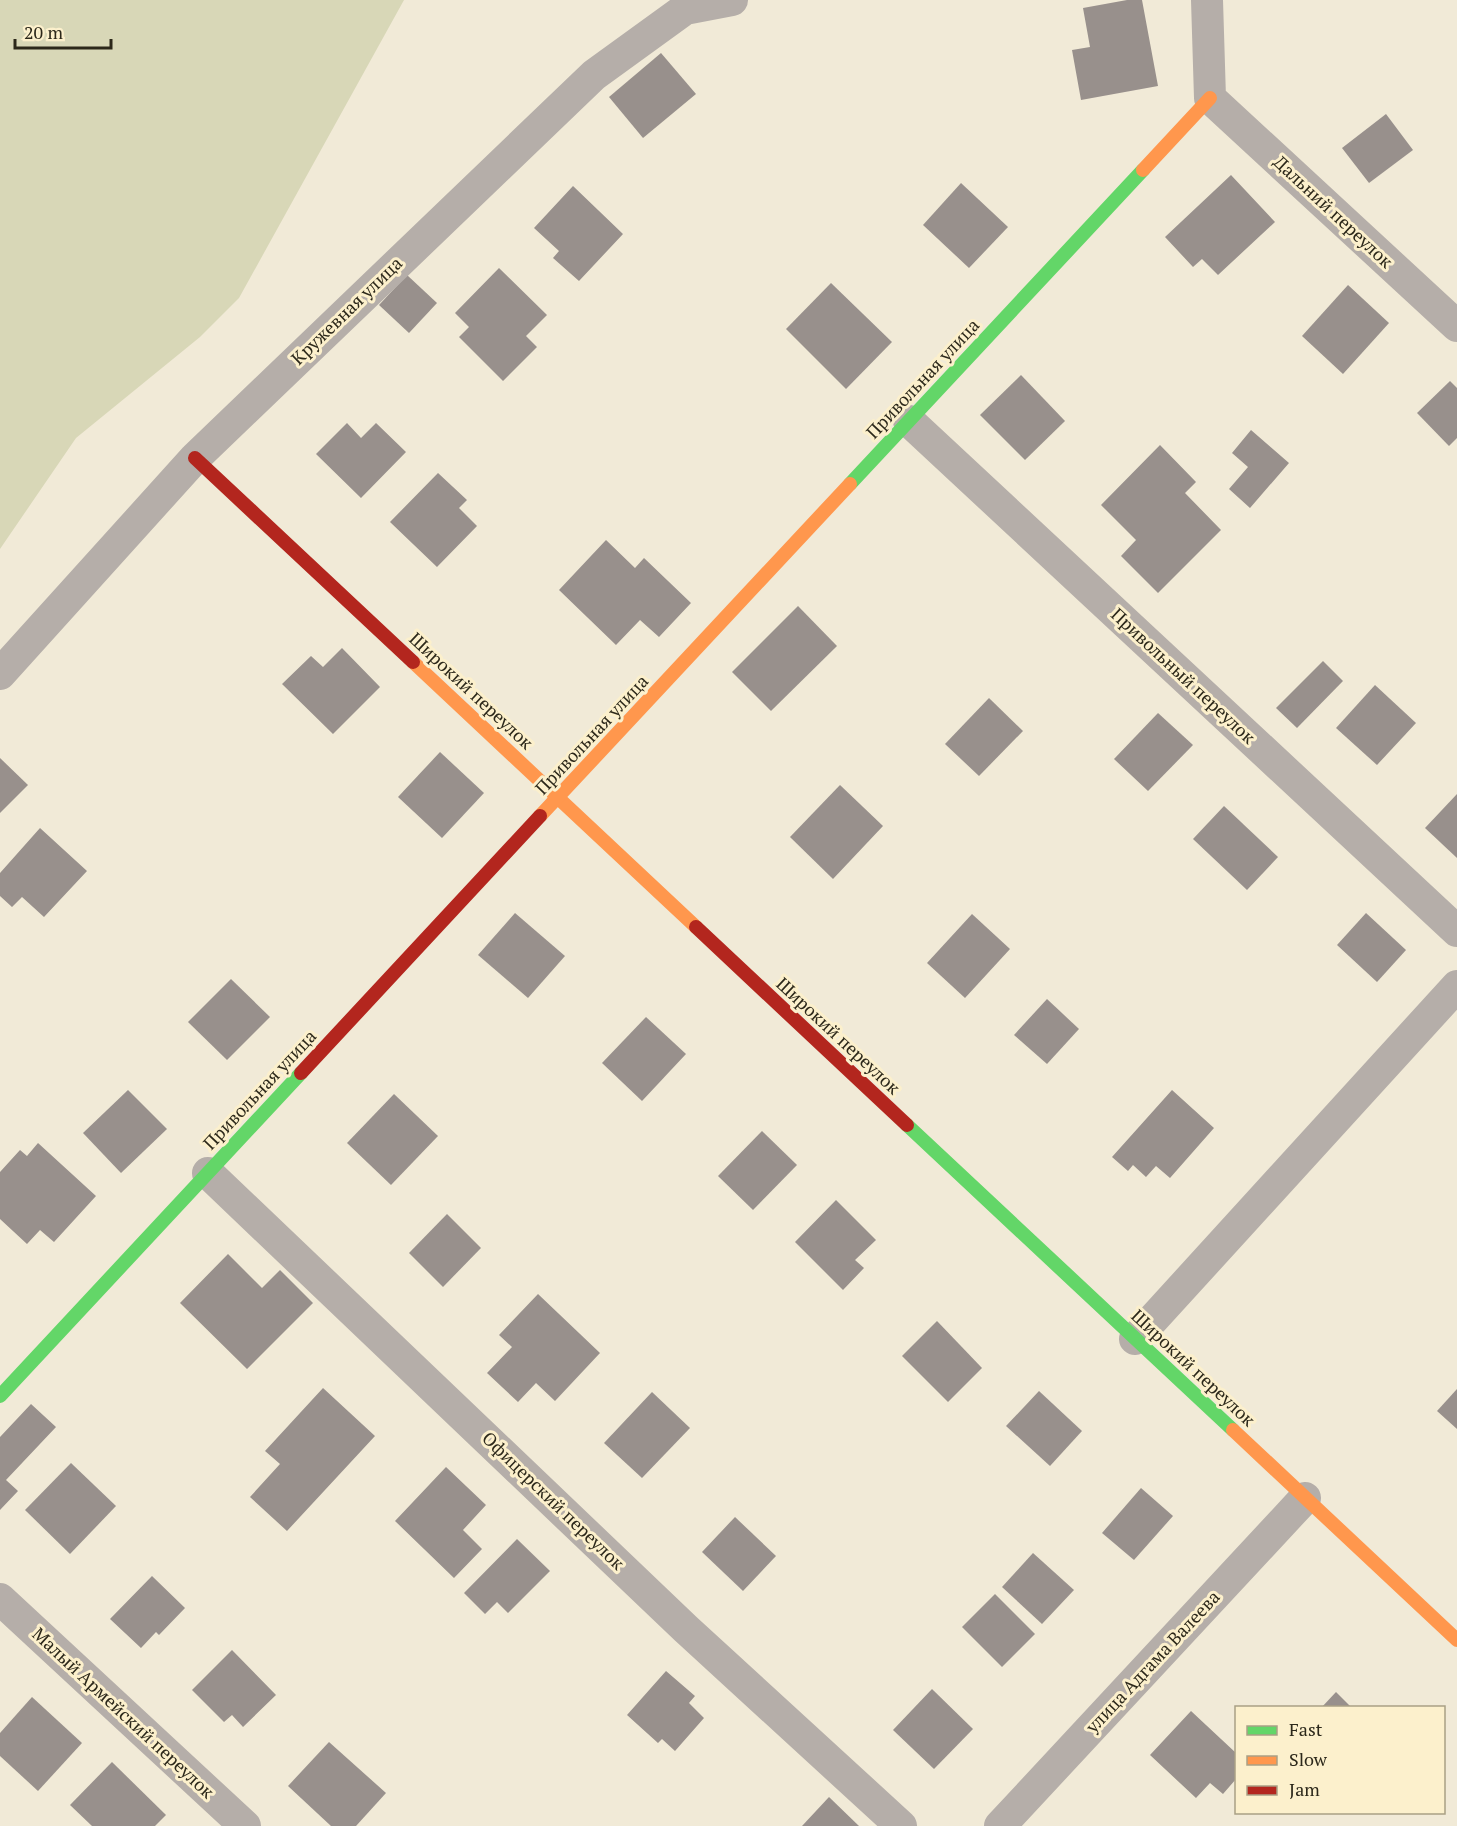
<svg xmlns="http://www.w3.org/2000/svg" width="1457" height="1826" font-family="'PT Serif',serif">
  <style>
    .forest { fill: #d8d7b7 }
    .building { fill: #98908c }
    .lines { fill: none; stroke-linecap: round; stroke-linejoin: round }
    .street { stroke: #b5aea9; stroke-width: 32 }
    .fast { stroke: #63d668; stroke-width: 14 }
    .slow { stroke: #ff974d; stroke-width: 14 }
    .jam { stroke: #b3261e; stroke-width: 14 }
    .labels { text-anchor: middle; stroke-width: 6; stroke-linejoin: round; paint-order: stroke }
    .street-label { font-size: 18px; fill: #2c281a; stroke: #fcf0cc }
  </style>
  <rect width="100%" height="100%" fill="#f1ead7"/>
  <path class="forest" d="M0,0H404L239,298L200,337L76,438L0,549Z"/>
  <g class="building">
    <path d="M1127,0H1142L1158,86L1081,100L1072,50L1090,47L1083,8Z"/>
    <path d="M661,53L696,94L643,138L609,97Z"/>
    <path d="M1386,114L1413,150L1369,183L1342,148Z"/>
    <path d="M1231,175L1275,222L1218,275L1202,259L1193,267L1165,237Z"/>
    <path d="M961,183L1008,227L969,268L923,225Z"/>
    <path d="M573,186L623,234L579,281L553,258L559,251L534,228Z"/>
    <path d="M499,268L547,315L526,336L537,347L503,381L459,337L469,327L455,313Z"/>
    <path d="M407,275L437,303L409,333L379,305Z"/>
    <path d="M831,283L892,342L846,389L786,329Z"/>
    <path d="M1348,285L1389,323L1343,374L1302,336Z"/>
    <path d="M1021,375L1065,421L1025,460L980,415Z"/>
    <path d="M1450,381L1457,388V438L1449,446L1417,413Z"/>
    <path d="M347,423L361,438L376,423L406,452L361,498L316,454Z"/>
    <path d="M1251,430L1289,463L1250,508L1229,489L1248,467L1232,453Z"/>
    <path d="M1160,445L1196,482L1185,493L1221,530L1158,593L1121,556L1136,540L1101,505Z"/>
    <path d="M438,473L467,500L459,508L477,526L437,567L390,522Z"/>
    <path d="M606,540L635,568L644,558L691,603L659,637L640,620L616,645L559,590Z"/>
    <path d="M798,606L837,646L771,711L732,672Z"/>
    <path d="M342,648L380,687L333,734L282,684L311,656L323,667Z"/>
    <path d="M1323,661L1343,681L1297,728L1276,708Z"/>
    <path d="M1375,685L1416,723L1377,765L1336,728Z"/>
    <path d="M989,698L1023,731L979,776L945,744Z"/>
    <path d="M1158,713L1193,745L1148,791L1114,759Z"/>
    <path d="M440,752L484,793L442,838L398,797Z"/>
    <path d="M0,758L28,785L0,813Z"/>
    <path d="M840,785L883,826L833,879L790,837Z"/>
    <path d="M1457,794V858L1425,828Z"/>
    <path d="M1224,806L1278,857L1247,890L1193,839Z"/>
    <path d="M40,828L87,871L44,917L22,897L12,907L0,896V873Z"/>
    <path d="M515,913L565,956L528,998L478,955Z"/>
    <path d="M1366,913L1406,950L1377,982L1337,945Z"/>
    <path d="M972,914L1010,949L965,998L927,963Z"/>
    <path d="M231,979L270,1017L227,1060L188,1022Z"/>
    <path d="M1047,999L1079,1029L1047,1064L1014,1035Z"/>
    <path d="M646,1017L686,1054L642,1101L602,1063Z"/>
    <path d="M128,1090L167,1129L121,1173L83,1133Z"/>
    <path d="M1172,1090L1214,1128L1170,1178L1156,1166L1146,1177L1133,1165L1128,1171L1112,1157Z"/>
    <path d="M394,1094L438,1136L391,1185L347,1143Z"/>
    <path d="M762,1131L797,1165L753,1210L718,1176Z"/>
    <path d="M38,1143L96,1196L54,1242L40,1230L27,1244L0,1219V1172L20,1150L27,1156Z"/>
    <path d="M836,1200L876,1240L855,1260L864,1268L843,1290L795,1242Z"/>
    <path d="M447,1214L481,1248L443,1287L409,1253Z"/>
    <path d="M228,1254L262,1288L280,1270L313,1303L247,1369L180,1303Z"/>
    <path d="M538,1294L600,1353L555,1401L536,1383L518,1402L487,1373L512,1347L499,1335Z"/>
    <path d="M937,1321L982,1368L948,1402L902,1356Z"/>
    <path d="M323,1388L375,1436L287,1531L250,1497L280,1464L265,1451Z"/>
    <path d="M1457,1389V1429L1437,1411Z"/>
    <path d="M1039,1391L1082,1431L1050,1466L1006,1426Z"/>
    <path d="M652,1392L690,1428L642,1478L604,1443Z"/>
    <path d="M31,1404L56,1427L6,1480L18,1491L0,1510V1437Z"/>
    <path d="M71,1463L116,1506L70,1554L25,1510Z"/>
    <path d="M446,1467L486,1505L463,1530L482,1549L454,1578L395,1521Z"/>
    <path d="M1141,1488L1173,1516L1134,1560L1102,1533Z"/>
    <path d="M735,1517L776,1556L743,1591L702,1552Z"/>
    <path d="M517,1539L550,1571L508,1613L497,1602L485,1614L464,1593Z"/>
    <path d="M1033,1553L1074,1590L1042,1624L1002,1587Z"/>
    <path d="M152,1576L185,1608L159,1635L156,1632L141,1648L110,1619Z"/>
    <path d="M995,1594L1035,1634L1002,1667L962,1627Z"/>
    <path d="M232,1650L276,1695L243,1727L232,1715L224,1722L192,1690Z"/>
    <path d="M666,1671L695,1696L689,1703L704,1718L675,1751L662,1739L658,1743L627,1715Z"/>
    <path d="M932,1689L973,1729L934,1769L893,1730Z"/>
    <path d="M1336,1692L1352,1708H1321Z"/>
    <path d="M32,1697L82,1743L38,1791L0,1756V1733Z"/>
    <path d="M1191,1711L1236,1753V1779L1223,1794L1210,1783L1196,1798L1150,1755Z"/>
    <path d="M329,1742L386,1793L356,1826H331L288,1786Z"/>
    <path d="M112,1762L166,1815L155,1826H92L70,1805Z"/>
    <path d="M829,1797L859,1826H802Z"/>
  </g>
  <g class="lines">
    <g class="street">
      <path d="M1207,0L1210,98L1457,326"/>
      <path d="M909,421L1457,931"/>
      <path d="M0,674L195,458L594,75L685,9L732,0"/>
      <path d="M208,1173L686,1629L901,1826"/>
      <path d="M1135,1339L1457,986"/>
      <path d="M0,1599L245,1826"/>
      <path d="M1000,1826L1305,1498"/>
    </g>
    <g class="fast">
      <path d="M850,484L1143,170"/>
      <path d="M907,1125L1233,1430"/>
      <path d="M0,1396L301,1073"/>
    </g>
    <g class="slow">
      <path d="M1143,170L1210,98"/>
      <path d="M413,662L696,927"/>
      <path d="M540,816L850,484"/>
      <path d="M1233,1430L1457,1640"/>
    </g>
    <g class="jam">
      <path d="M195,458L413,662"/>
      <path d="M696,927L907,1125"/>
      <path d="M301,1073L540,816"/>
    </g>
  </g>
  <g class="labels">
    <g class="street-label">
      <text transform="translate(1333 212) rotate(43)" y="6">Дальний переулок</text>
      <text transform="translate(347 311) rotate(-44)" y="6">Кружевная улица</text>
      <text transform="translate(923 379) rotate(-47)" y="6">Привольная улица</text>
      <text transform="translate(1183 676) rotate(43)" y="6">Привольный переулок</text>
      <text transform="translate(471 691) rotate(43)" y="6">Широкий переулок</text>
      <text transform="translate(592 735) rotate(-47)" y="6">Привольная улица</text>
      <text transform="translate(838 1036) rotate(43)" y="6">Широкий переулок</text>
      <text transform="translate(260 1090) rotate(-47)" y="6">Привольная улица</text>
      <text transform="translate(1193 1368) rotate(43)" y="6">Широкий переулок</text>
      <text transform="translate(553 1501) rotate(44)" y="6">Офицерский переулок</text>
      <text transform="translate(1153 1662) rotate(-47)" y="6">улица Адгама Валеева</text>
      <text transform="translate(123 1713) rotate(43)" y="6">Малый Армейский переулок</text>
    </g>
  </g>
  <rect x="1235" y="1706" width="210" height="108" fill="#fcf0cc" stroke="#a9a085" stroke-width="1.5"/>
  <rect x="1247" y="1726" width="30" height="9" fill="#63d668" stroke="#a9a085" stroke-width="1.5"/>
  <text x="1289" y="1736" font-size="18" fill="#2c281a">Fast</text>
  <rect x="1247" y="1756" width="30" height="9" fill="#ff974d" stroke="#a9a085" stroke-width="1.5"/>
  <text x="1289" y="1766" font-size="18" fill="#2c281a">Slow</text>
  <rect x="1247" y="1786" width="30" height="9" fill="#b3261e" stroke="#a9a085" stroke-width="1.5"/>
  <text x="1289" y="1796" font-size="18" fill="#2c281a">Jam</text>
  <path d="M15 39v9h96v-9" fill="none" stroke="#2c281a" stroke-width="3"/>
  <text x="24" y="39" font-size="18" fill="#2c281a" stroke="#fcf0cc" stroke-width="4.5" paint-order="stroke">20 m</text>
</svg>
